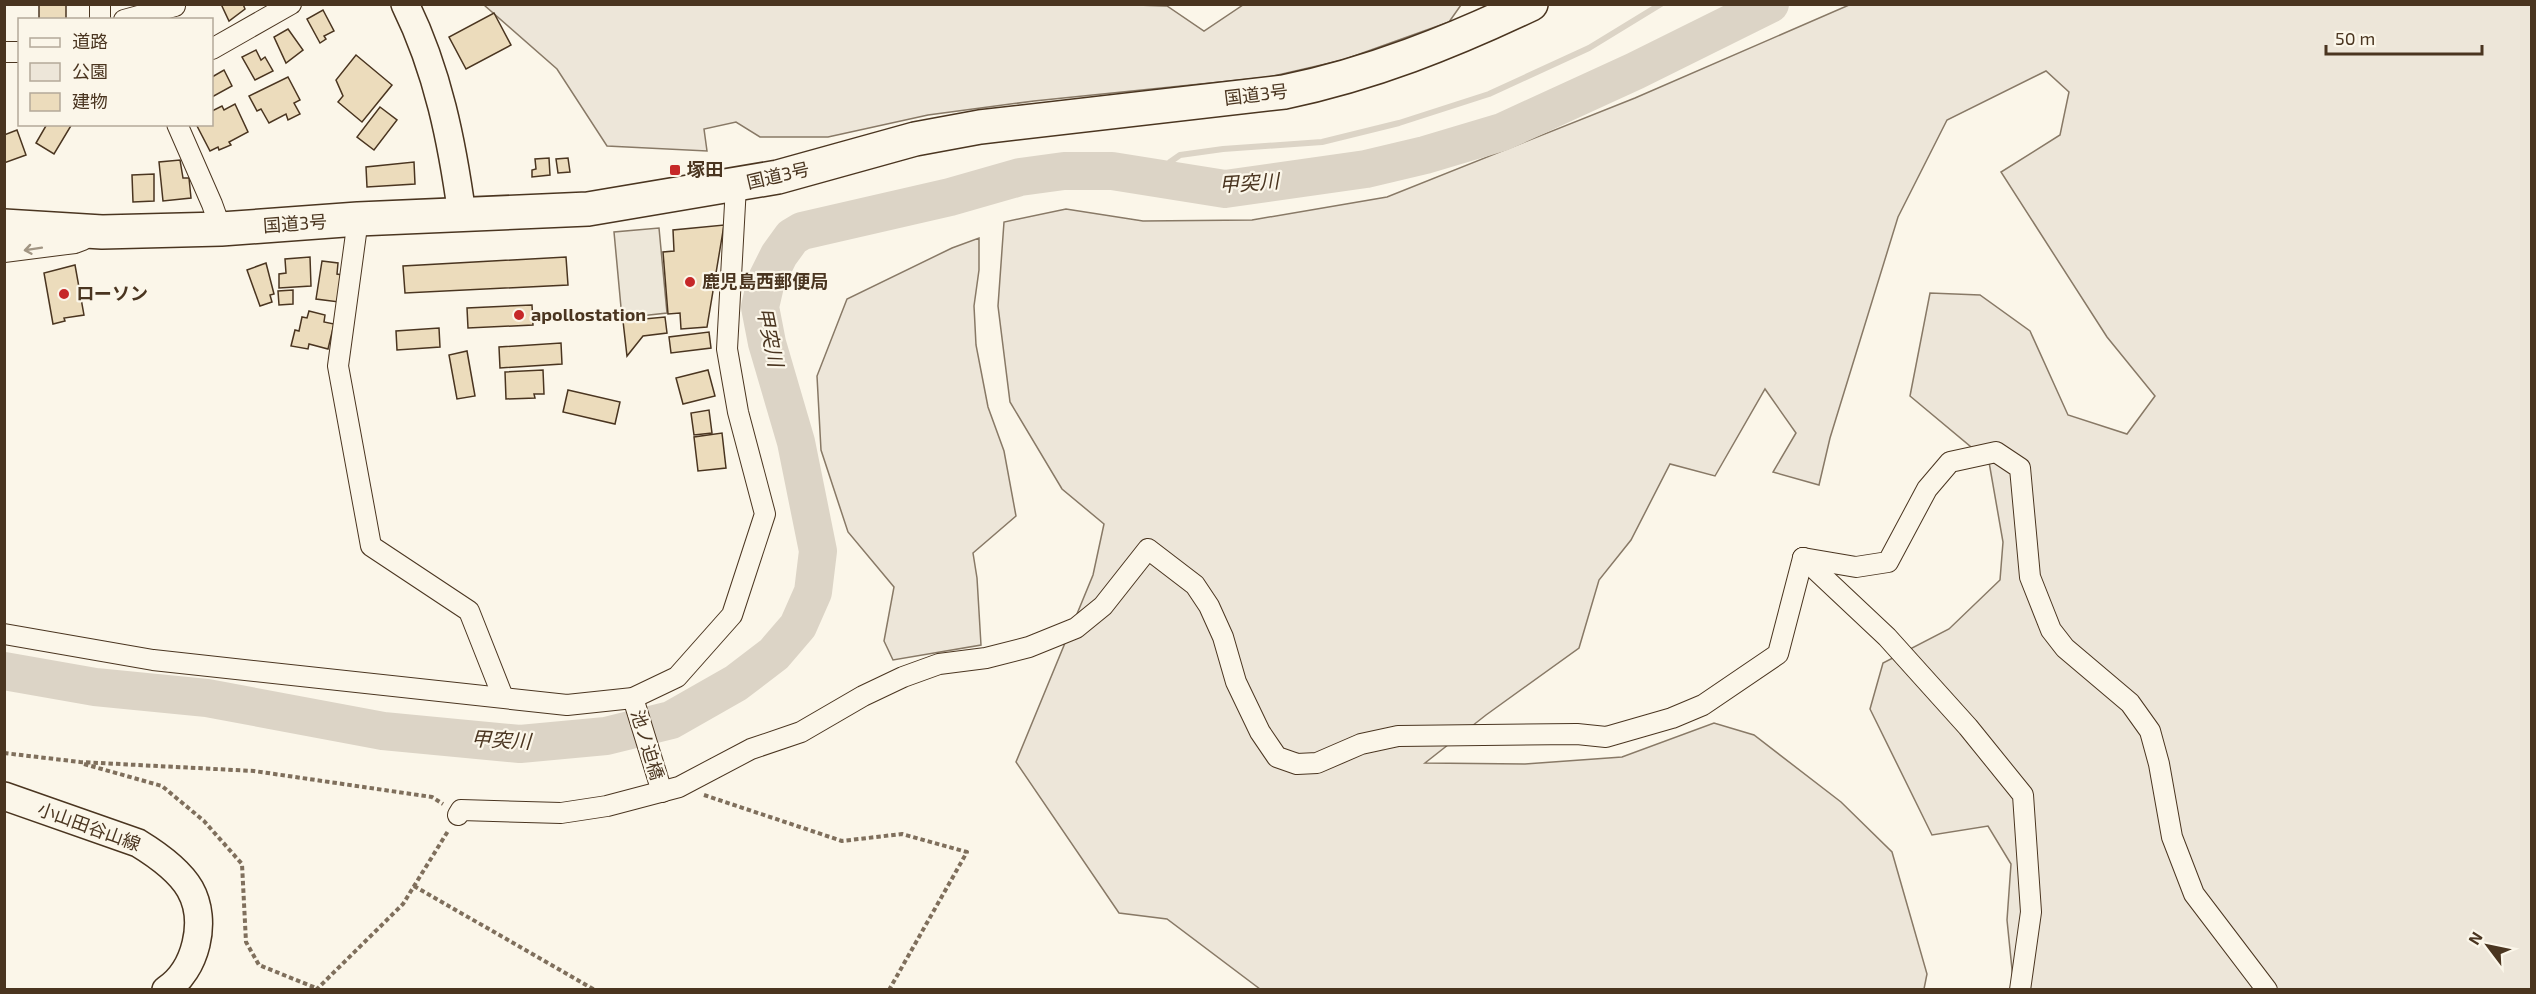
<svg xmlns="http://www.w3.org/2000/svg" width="2536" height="994" font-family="'Exo 2','Noto Sans JP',sans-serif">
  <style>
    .green { fill: #ede6d9; stroke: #887966; stroke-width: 1.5 }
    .parking { fill: #ede7d9; stroke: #887966; stroke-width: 1.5 }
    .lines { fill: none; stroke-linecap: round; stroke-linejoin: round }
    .stream { stroke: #dcd4c6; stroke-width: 6 }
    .river { stroke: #dcd4c6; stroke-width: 38 }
    .building { fill: #ecdcbc; stroke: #4a3520; stroke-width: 1.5 }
    .street-casing { stroke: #4a3520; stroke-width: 22 }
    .secondary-casing { stroke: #4a3520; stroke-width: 30 }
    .highway-casing { stroke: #4a3520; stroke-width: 36 }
    .path { stroke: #7f6f5c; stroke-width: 4; stroke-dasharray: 4.5 3; stroke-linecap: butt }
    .street { stroke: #fbf6e9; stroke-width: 20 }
    .secondary { stroke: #fbf6e9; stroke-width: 27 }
    .highway { stroke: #fbf6e9; stroke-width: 33 }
    .oneway { stroke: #a29684 }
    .poi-dot { fill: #c62828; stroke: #fbf6e9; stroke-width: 2 }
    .labels { text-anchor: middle; stroke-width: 4.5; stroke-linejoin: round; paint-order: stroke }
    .street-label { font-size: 18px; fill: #4a3520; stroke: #fbf6e9 }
    .poi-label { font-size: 18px; font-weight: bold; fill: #4a3520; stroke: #fbf6e9; text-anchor: start }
    .water-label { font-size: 20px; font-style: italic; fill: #4a3520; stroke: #fbf6e9 }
  </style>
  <rect width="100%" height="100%" fill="#fbf6e9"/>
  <g class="green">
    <path d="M1104,4L1167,6L1204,31L1243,5H1461L1449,22L1343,60L1269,77L1034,101L928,115L828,137H760L736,122L704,129L707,151L607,146L557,69L484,5Z"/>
    <path d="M1849,5H2531V989H2014L2007,920L2011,864L1988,826L1932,835L1870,709L1883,663L1949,629L2000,580L2003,542L1989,462L1910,396L1930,293L1980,295L2030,331L2068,415L2127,434L2155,396L2107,337L2001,172L2060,135L2069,92L2046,71L1947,120L1898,217L1830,438L1819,485L1773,472L1796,433L1765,389L1715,476L1670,464L1631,540L1599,580L1579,648L1486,715L1425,763L1525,764L1622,757L1714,723L1754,735L1841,802L1892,852L1927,974L1924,989H1260L1167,919L1119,913L1016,762L1093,575L1104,524L1062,489L1010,402L998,306L1004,222L1066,209L1143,221L1252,220L1387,197L1635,98Z"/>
    <path d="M979,238V270L974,306L976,345L988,407L1004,451L1016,516L973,553L977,578L981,645L893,660L884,641L894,587L848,532L821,450L817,376L847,299L952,248Z"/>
  </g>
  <path class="parking" d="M659,228L667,313L622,318L614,232Z"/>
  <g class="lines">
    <path class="stream" d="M1158,179L1170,162L1180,155L1223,149L1322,142L1399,123L1489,94L1589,48L1661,4"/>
    <path class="river" d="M4,671L95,687L207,698L383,731L520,744L606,736L671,720L736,683L774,654L798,626L813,592L818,551L796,442L767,343L760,307L766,281L779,255L792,237L802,231L950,197L1020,177L1064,171H1112L1225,189L1366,169L1425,155L1502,132L1635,71L1770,4"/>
  </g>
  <g class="building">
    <path d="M66,4V20L39,19V5Z"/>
    <path d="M221,4H243L245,9L229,21Z"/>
    <path d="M323,10L334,31L324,36L326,39L320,43L307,19Z"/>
    <path d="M494,13L511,45L466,69L449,37Z"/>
    <path d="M288,29L303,50L286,63L274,37Z"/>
    <path d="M256,50L261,60L265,57L273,71L255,80L242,57Z"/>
    <path d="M356,55L392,85L362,122L338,102L343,96L336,80Z"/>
    <path d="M224,70L232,86L212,97V77Z"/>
    <path d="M288,77L300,100L294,103L300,114L288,120L286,114L269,123L261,109L257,111L249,96Z"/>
    <path d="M235,104L248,132L229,142L231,145L219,150L218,147L210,151L196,124H212V111L222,106L224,110Z"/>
    <path d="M380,107L397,120L374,150L357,137Z"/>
    <path d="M47,124H72L54,154L36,143Z"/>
    <path d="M17,130L26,155L4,163V135Z"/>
    <path d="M549,158L550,175L532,177V170L536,169L535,159Z"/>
    <path d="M568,158L570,172L558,173L556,159Z"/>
    <path d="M180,160L183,178H189L191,198L163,201L159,162Z"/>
    <path d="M414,162L415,184L367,187L366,167Z"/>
    <path d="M154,174V201L133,202L132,175Z"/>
    <path d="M724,225L707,327L681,329L680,313L668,314L663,252L674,251L673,230Z"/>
    <path d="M310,257L311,286L279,288V274L286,273L285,259Z"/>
    <path d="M566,257L568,285L405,293L403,266Z"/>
    <path d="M322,261L338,263L337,274L343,275L339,302L316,299Z"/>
    <path d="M266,263L274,294L270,295L272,302L260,306L247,270Z"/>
    <path d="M75,265L84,315L64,318L65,321L53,324L44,273Z"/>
    <path d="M293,290V304L279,305L278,291Z"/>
    <path d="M532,305L533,325L468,328L467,308Z"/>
    <path d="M309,311L325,315L324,322L334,324L328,349L309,344L308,349L291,346L295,330L299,331L302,317L307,318Z"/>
    <path d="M665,317L667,333L643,336L627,356L623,321Z"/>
    <path d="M439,328L440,347L397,350L396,331Z"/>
    <path d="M709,332L711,348L671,353L669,337Z"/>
    <path d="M561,343L562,364L500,368L499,347Z"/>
    <path d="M467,351L475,396L457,399L449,355Z"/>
    <path d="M543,370L544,394H534L535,398L506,399L505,372Z"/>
    <path d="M708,370L715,396L683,404L676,378Z"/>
    <path d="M568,390L620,402L615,424L563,412Z"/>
    <path d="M709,410L712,433L694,435L691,413Z"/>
    <path d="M722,433L726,468L698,471L694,437Z"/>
  </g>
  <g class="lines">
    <defs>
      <g id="street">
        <path d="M100,4V20"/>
        <path d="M124,20L175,6"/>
        <path d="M212,49L291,4"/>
        <path d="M4,52H20"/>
        <path d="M177,124L212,204L221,229"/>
        <path d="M358,219L338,366L371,546L469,611L503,697"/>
        <path d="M4,252L75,243L83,240"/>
        <path d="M1803,558L1856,567L1888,562L1927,489L1950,462L1996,452L2020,468L2030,577L2051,630L2065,648L2130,703L2150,731L2159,764L2172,837L2194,894L2267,990"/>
        <path d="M1803,558L1887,637L1968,727L2023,795L2031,912L2020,990"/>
        <path d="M4,634L153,660L567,705L633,698L677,677L732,615L765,514L738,412L727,349L736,186"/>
        <path d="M633,698L662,792"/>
        <path d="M458,815L461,810L561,813L607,806L679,787L751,749L801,732L863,696L903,677L939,664L986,658L1029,647L1076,628L1103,606L1148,549L1195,585L1209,606L1223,637L1236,682L1260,732L1277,757L1297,764L1317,763L1361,744L1398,736L1577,734L1606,737L1672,718L1703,705L1778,654L1803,558"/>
      </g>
      <g id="secondary">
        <path d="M405,4C438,71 452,142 462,215"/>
        <path d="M4,796L138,843C156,854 179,870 190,889C208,921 196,970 166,990"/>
      </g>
      <path id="highway" d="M4,226L102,232L221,229L358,219L588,209L778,177L915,139L980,127L1284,92C1371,74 1451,42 1531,4"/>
    </defs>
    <use href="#street" class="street-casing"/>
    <use href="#secondary" class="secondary-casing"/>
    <use href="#highway" class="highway-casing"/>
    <g class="path">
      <path d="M4,753L80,762L254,771L432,797L443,804"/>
      <path d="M84,764L162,786L204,821L242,864L246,942L259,965L316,988"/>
      <path d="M704,795L842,841L902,834L967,852L889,990"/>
      <path d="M414,886L595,990"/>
      <path d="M316,990L403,904L448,831"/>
    </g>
    <use href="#street" class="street"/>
    <use href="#secondary" class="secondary"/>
    <use href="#highway" class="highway"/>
  </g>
  <defs><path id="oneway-shaft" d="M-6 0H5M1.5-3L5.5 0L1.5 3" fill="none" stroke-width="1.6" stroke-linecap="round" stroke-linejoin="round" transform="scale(1.5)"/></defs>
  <use class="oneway" href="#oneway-shaft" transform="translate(33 249) rotate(171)"/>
  <g class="poi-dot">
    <rect x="669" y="164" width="12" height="12" rx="3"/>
    <circle cx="690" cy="282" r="6"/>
    <circle cx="64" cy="294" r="6"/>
    <circle cx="519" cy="315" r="6"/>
  </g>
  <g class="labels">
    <g class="street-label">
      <text transform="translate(1256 95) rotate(-7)" y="6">国道3号</text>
      <text transform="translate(778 176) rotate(-13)" y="6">国道3号</text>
      <text transform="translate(295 224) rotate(-4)" y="6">国道3号</text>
      <text transform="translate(647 745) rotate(73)" y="6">池ノ迫橋</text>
      <text transform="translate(89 827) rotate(20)" y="6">小山田谷山線</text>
    </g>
    <g class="poi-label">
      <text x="687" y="176">塚田</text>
      <text x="702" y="288">鹿児島西郵便局</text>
      <text x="76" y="300">ローソン</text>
      <text x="531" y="321">apollostation</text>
    </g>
    <g class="water-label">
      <text transform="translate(1249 183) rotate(-4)" y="7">甲突川</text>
      <text transform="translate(770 337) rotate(78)" y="7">甲突川</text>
      <text transform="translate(501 740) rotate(3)" y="7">甲突川</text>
    </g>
  </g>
  <rect width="2536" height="994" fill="none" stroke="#4a3520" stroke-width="12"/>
  <rect x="18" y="18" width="195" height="108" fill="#fbf6e9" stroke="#b4a999" stroke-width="1.5"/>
  <rect x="30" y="38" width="30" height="9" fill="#fbf6e9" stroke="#b4a999" stroke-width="1.5"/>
  <text x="72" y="48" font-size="18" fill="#4a3520">道路</text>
  <rect x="30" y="63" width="30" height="18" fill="#ede6d9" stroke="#b4a999" stroke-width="1.5"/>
  <text x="72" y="78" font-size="18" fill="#4a3520">公園</text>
  <rect x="30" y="93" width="30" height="18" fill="#ecdcbc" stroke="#b4a999" stroke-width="1.5"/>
  <text x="72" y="108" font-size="18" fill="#4a3520">建物</text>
  <g transform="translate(2488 946) rotate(302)" stroke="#fbf6e9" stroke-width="4.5" paint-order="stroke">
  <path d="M0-4.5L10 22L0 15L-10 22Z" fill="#4a3520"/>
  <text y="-9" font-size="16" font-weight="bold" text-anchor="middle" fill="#4a3520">N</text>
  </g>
  <path d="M2326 45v9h156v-9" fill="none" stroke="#4a3520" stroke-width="3"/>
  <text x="2335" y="45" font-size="18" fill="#4a3520" stroke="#fbf6e9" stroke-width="4.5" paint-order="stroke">50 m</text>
</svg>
